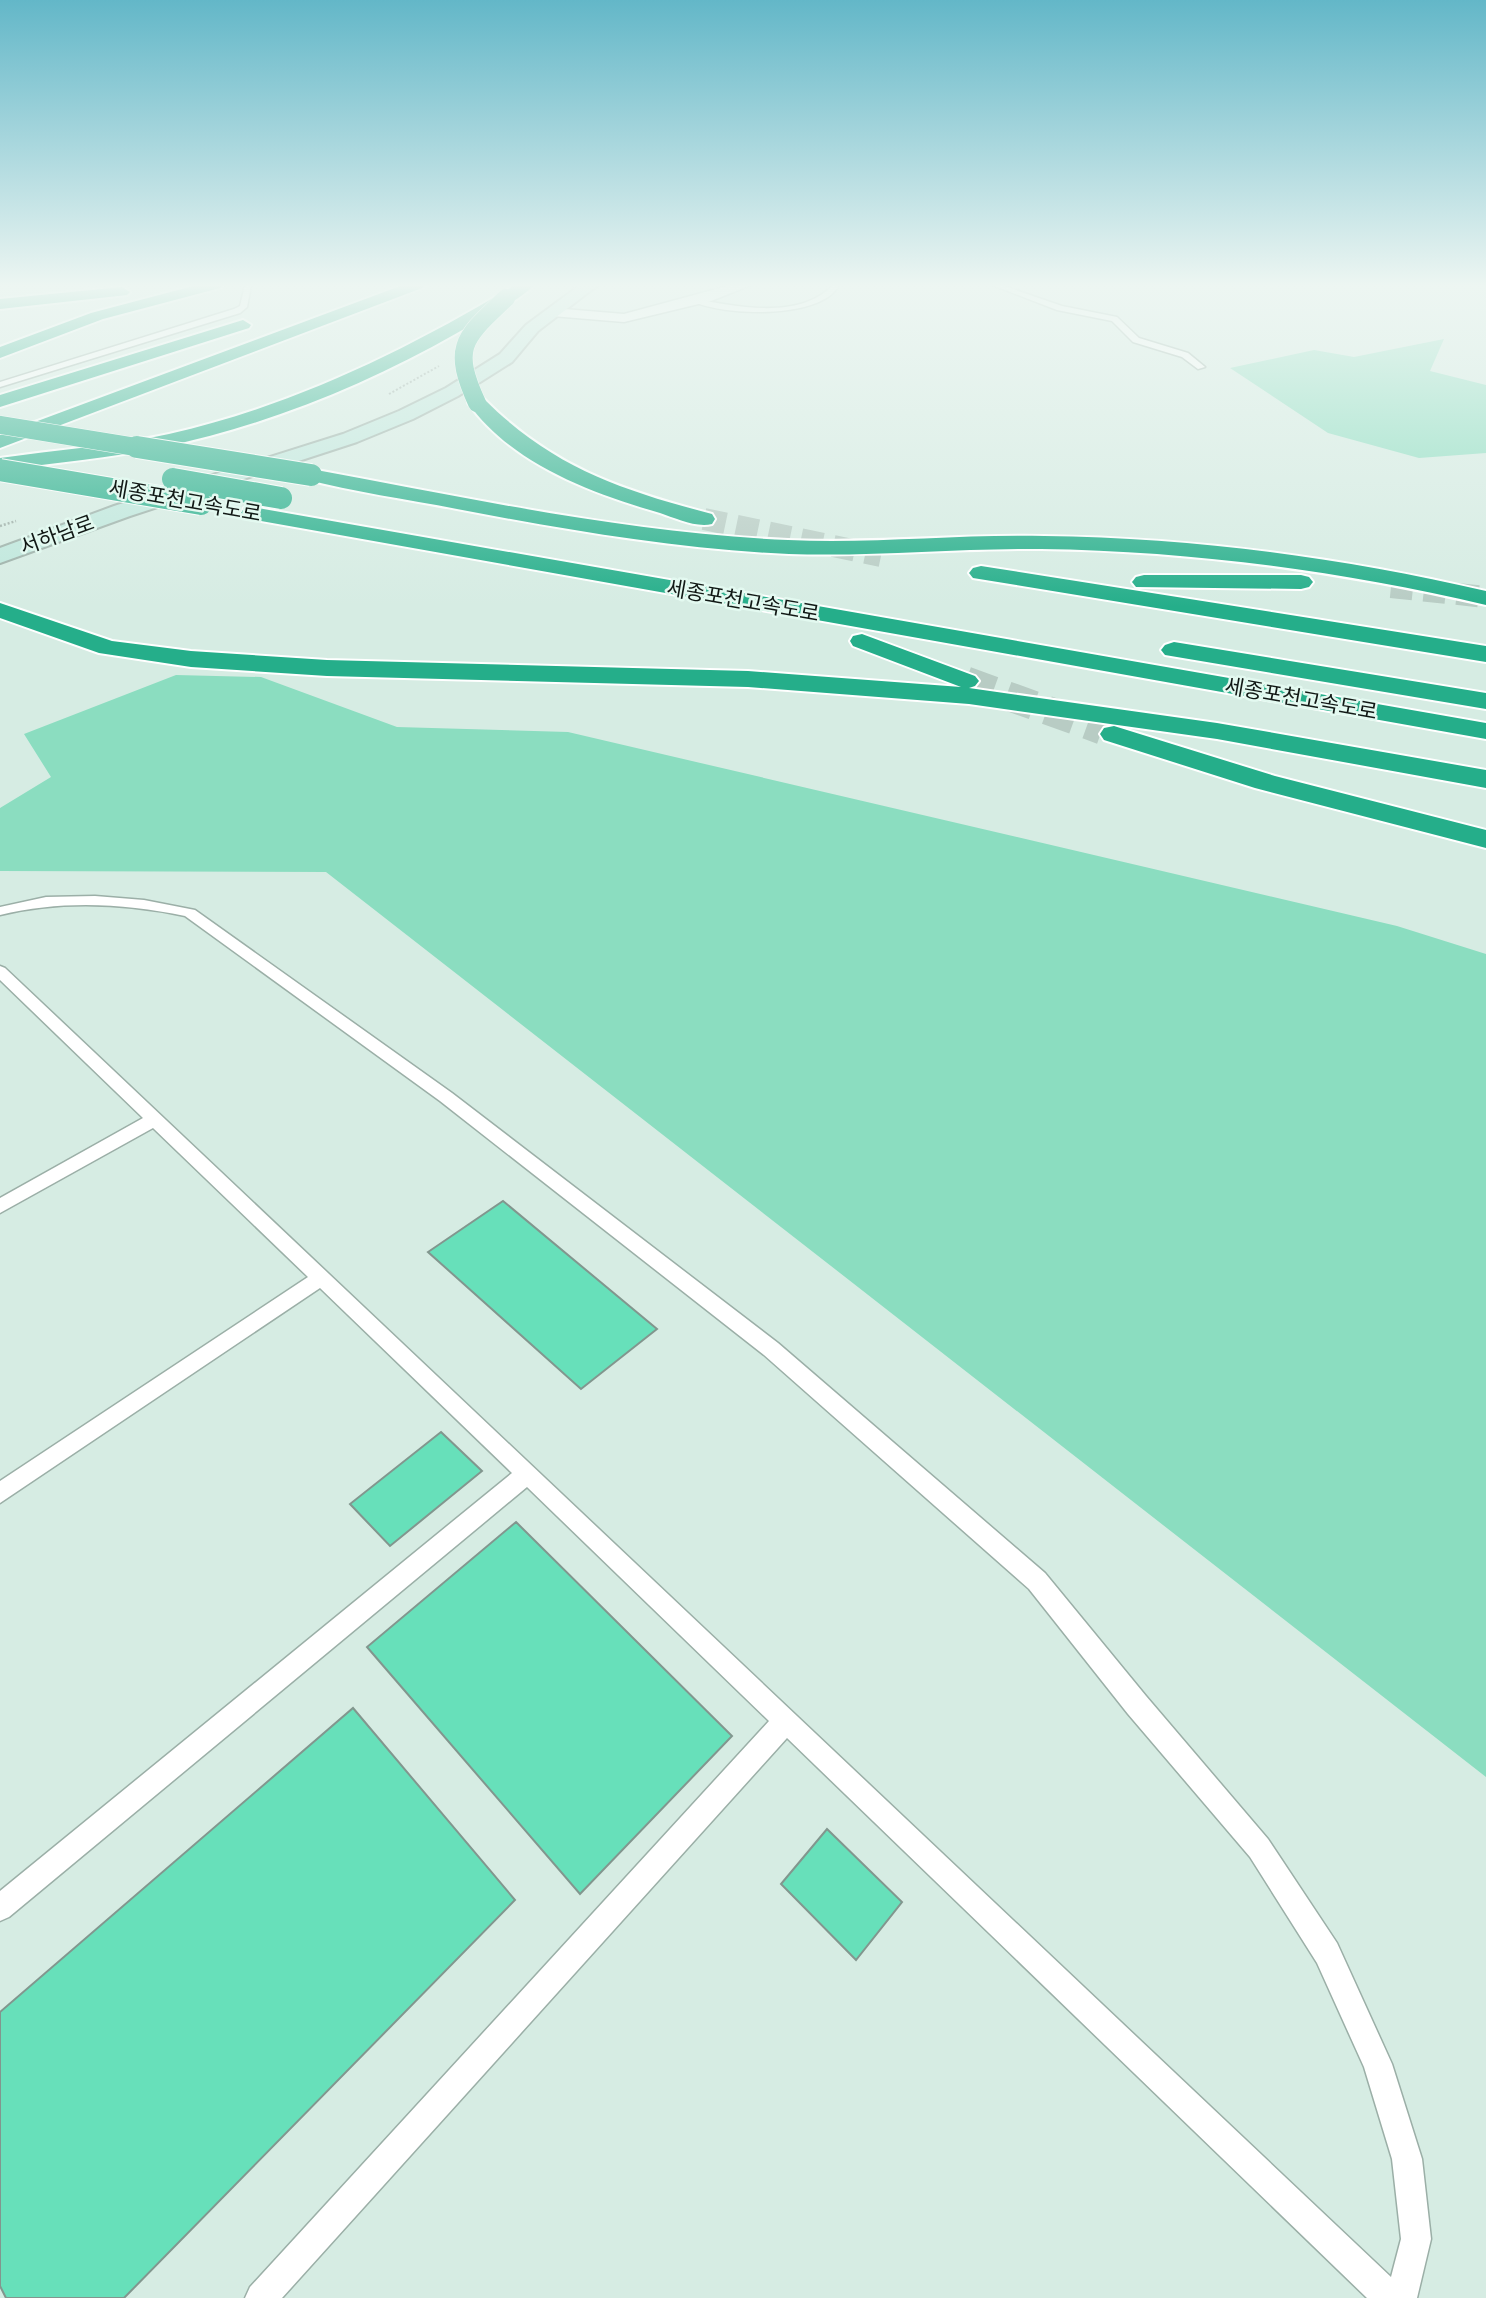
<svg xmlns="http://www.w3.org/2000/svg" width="1486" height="2298" font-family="'Sofia Sans Condensed','Noto Sans KR',sans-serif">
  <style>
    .green { fill: #8bddc0 }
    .building { fill: #67e0ba; stroke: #82968e; stroke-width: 2 }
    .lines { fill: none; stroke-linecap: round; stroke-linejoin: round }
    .highway-tunnel-far1 { stroke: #b8ccc4; stroke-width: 22; stroke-dasharray: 22 11; stroke-linecap: butt }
    .highway-tunnel { stroke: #b8ccc4; stroke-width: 29; stroke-dasharray: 29 14; stroke-linecap: butt }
    .lane-casing { stroke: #9bafa7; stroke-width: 3 }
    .street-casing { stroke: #9bafa7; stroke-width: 3 }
    .secondary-casing { stroke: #9bafa7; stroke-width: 4 }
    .highway-casing { stroke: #fff; stroke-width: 4 }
    .path-far1 { stroke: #9aaba4; stroke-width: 2; stroke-dasharray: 2 2; stroke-linecap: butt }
    .path { stroke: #9aaba4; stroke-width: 2.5; stroke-dasharray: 2 2; stroke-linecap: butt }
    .lane { fill: #fff; fill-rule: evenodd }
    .street { fill: #fff; fill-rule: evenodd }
    .secondary { fill: #bee7dc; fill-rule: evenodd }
    .highway { fill: #25ae8a; fill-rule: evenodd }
    .highway-bridge-far1-casing { stroke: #fff; stroke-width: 19; stroke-linecap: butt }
    .highway-bridge-casing { stroke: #fff; stroke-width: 24; stroke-linecap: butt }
    .highway-bridge-far1 { stroke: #25ae8a; stroke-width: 18 }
    .highway-bridge { stroke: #25ae8a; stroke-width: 22 }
    .labels { text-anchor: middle; stroke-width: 5; stroke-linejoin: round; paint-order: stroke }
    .far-street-label { font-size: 21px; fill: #111815; stroke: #e3f9f0 }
  </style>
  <rect width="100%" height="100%" fill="#d6ece3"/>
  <g class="green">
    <path d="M1444,339L1430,371L1486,385V453L1419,458L1328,433L1230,368L1314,350L1354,357Z"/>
    <path d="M176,675L261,677L397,727L568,732L1397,926L1486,954V1777L326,872L0,871V808L51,777L24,734Z"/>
  </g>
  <g class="building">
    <path d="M503,1201L657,1329L581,1389L428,1252Z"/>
    <path d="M441,1432L482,1471L390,1546L350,1504Z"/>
    <path d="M516,1522L732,1736L580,1894L367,1647Z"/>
    <path d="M353,1708L515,1900L124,2298H6L0,2286V2012Z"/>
    <path d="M827,1829L902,1902L856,1960L781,1884Z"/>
  </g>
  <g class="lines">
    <g class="highway-tunnel-far1">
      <path d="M704,519L881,556"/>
      <path d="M1391,587L1486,597"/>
    </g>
    <path class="highway-tunnel" d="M966,681L1102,730"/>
    <defs>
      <g id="lane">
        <path d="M245,285L251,286L247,307L240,313L0,387V382L234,309L240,306Z"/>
        <path d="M833,285H839C821,320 722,316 692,301L696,299C737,307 800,320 833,285Z"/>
        <path d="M992,285H1001L1062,306L1117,317L1139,338L1188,353L1205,367L1198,369L1182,357L1133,342L1112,321L1057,310Z"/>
        <path d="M95,896L144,900L195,910L452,1093L778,1343L1045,1573L1146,1696L1268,1839L1337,1943L1392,2064L1422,2159L1431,2239L1417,2298H1367L787,1738L282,2298H245L250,2287L769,1721L527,1487L9,1917L0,1921V1891L512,1473L320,1288L0,1503V1481L308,1277L153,1128L0,1213V1198L143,1118L0,980V966L5,968L1391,2277L1401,2239L1392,2159L1364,2067L1317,1963L1250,1857L1128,1714L1029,1589L764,1355L440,1101L185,916C123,903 62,900 0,915V907L46,897Z"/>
      </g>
      <path id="street" d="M731,285H751L711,301L624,322L552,316L545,312L552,308L624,314Z"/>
      <path id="secondary" d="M580,285H598L538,331L512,362L458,396L413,419L357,442L130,516L0,563V548L114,506L343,434L399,411L446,388L500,354L526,325Z"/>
      <g id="highway">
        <path d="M197,285H223L220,288L103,319L0,358V347L91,313Z"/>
        <path d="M403,285H425L422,288L0,448V435Z"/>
        <path d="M515,285H534C520,301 477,321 457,333C366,385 267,425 164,447C110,458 55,463 0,470V458C56,450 113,446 169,434C293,406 407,350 515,285Z"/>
        <path d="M122,287L130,292L127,295L0,309V299Z"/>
        <path d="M243,320L251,325L249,328L0,407V395Z"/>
        <path d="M477,397L484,399C552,467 621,490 712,514L715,519L712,524C696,528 675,518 660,513C591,493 512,464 468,403Z"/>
        <path d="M311,469C469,498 627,533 788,540C873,544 958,534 1044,536C1193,538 1340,557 1486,591V605C1340,571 1192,551 1041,549C957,548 873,557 789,554C677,549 567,530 457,509C406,499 354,492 304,479L301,475L304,471Z"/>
        <path d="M252,507L1486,723V739L244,518L241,513L244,508Z"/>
        <path d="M981,566L1486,646V662L973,578L969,573L973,568Z"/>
        <path d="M1144,575H1301L1309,577L1313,582L1309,587L1301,589L1136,587L1132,582L1136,577Z"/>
        <path d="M0,603L112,641L191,651L327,660L748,671L961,687L853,646L850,641L853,636L862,634L975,676L979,681L975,686L969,688L1217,723L1486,770V788L1217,739L969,704L748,687L327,676L191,667L99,653L0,618Z"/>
        <path d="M1174,642L1486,693V709L1165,655L1161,650L1165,645Z"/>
        <path d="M1114,726L1275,776L1486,830V848L1255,788L1104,740L1100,734L1104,728Z"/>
      </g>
    </defs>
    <use href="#lane" class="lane-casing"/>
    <use href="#street" class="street-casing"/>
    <use href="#secondary" class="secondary-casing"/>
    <use href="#highway" class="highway-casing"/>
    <path class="path-far1" d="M389,394L439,366"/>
    <path class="path" d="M0,526L16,521"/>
    <use href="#lane" class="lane"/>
    <use href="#street" class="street"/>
    <use href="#secondary" class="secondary"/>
    <use href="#highway" class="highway"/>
    <defs>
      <g id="highway-bridge-far1">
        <path d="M477,403C451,346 464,338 506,298"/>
        <path d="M0,425L148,449"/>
      </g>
      <g id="highway-bridge">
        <path d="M137,447L311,475"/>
        <path d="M0,470L201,504"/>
        <path d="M173,479L281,498"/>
      </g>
    </defs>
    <use href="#highway-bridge-far1" class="highway-bridge-far1-casing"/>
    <use href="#highway-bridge" class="highway-bridge-casing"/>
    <use href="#highway-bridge-far1" class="highway-bridge-far1"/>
    <use href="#highway-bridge" class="highway-bridge"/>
  </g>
  <linearGradient id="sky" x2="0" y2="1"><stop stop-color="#63b7c8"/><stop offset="0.47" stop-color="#edf6f2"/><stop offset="1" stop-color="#edf6f2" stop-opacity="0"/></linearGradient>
  <rect width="1486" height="607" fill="url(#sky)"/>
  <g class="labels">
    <g class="far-street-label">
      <text transform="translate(185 501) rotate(10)" y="7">세종포천고속도로</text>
      <text transform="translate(57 535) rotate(-20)" y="7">서하남로</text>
      <text transform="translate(743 601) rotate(10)" y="7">세종포천고속도로</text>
      <text transform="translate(1301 699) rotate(10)" y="7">세종포천고속도로</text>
    </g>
  </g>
</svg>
